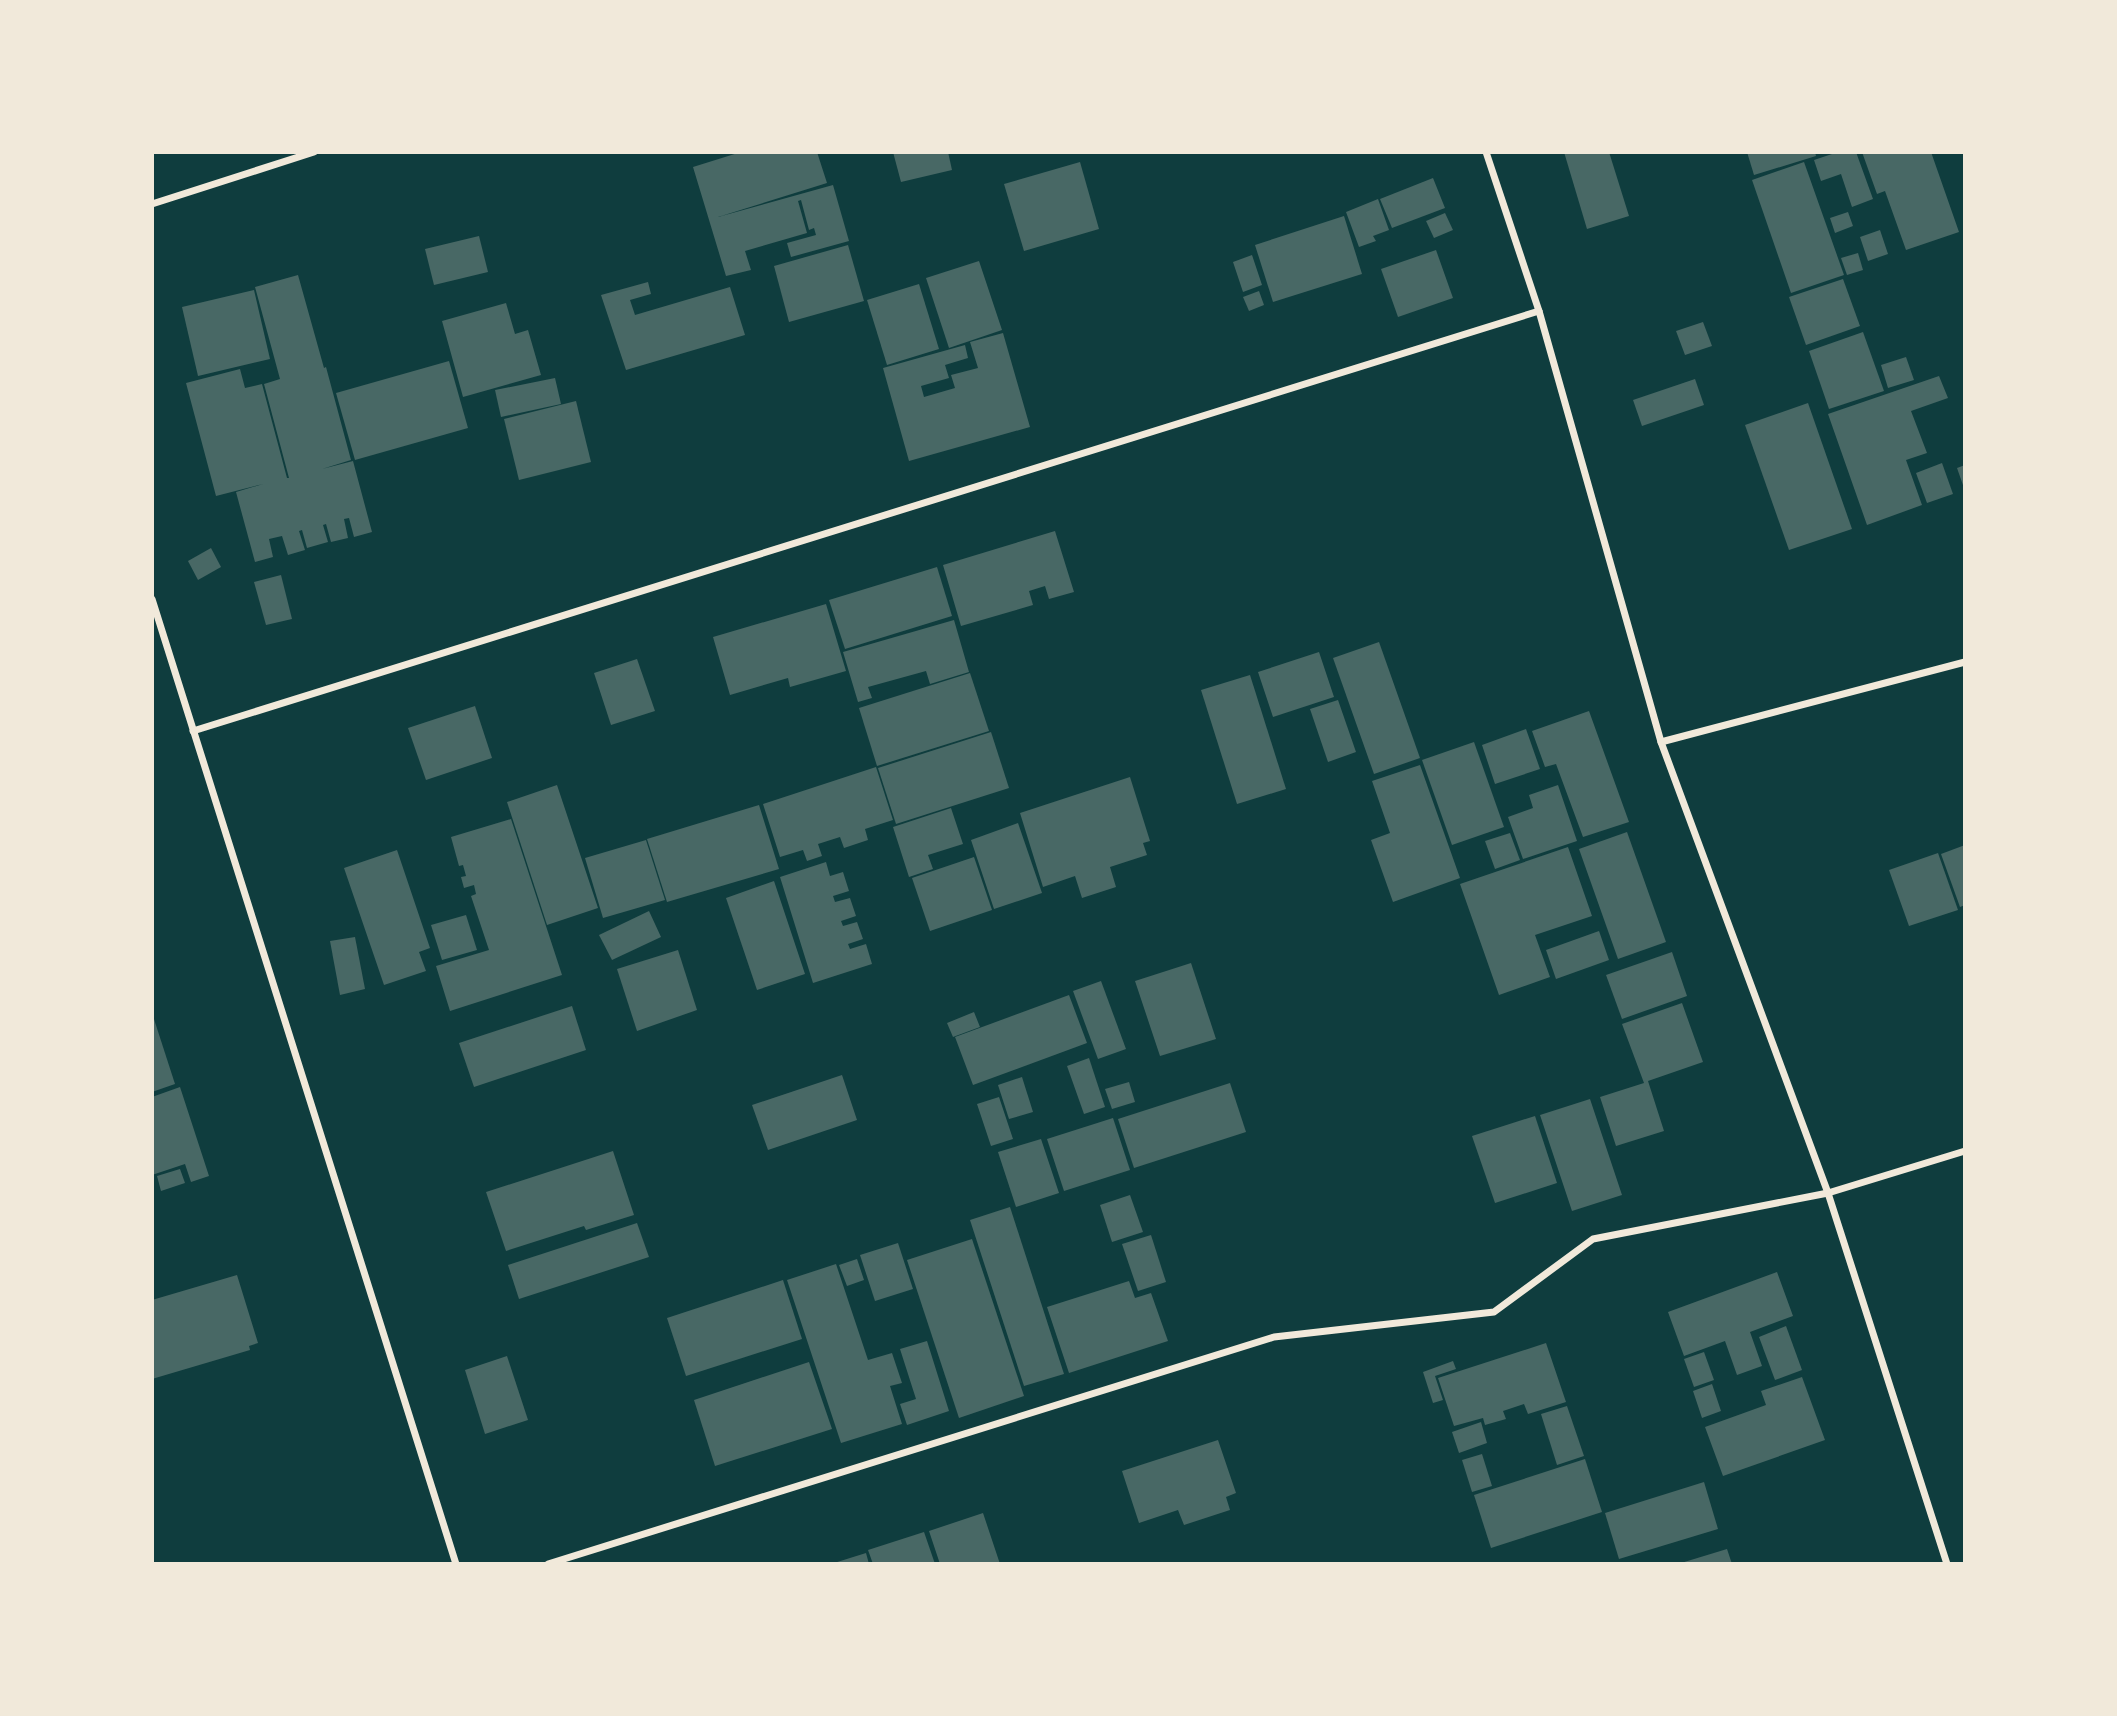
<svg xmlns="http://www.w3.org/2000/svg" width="2117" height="1716" font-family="'Open Sans',sans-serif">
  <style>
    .building { fill: #486865 }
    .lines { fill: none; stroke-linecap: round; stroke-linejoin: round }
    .minor { stroke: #f1e9da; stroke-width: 7 }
  </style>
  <rect width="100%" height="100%" fill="#0f3d3e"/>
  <g class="building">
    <path d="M741,152H817L827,183L718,217L833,185L849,241L791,257L787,243L816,235L814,228L809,230L801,200L798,201L807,233L745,251L751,270L726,276L693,167Z"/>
    <path d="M893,152H948L952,170L901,182Z"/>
    <path d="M1564,152H1609L1629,216L1587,229Z"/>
    <path d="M1747,152H1815L1816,156L1754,175Z"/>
    <path d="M1838,152H1856L1873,199L1852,207L1841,174L1821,181L1814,160Z"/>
    <path d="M1862,152H1931L1959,232L1906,250L1885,191L1877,194Z"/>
    <path d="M1080,162L1099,229L1024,251L1004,184Z"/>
    <path d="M1804,162L1844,275L1791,293L1752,180Z"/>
    <path d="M1433,178L1445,208L1392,228L1380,199Z"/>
    <path d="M1378,199L1389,230L1373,236L1376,241L1359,247L1346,212Z"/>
    <path d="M1848,212L1853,226L1835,233L1830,218Z"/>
    <path d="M1445,213L1453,230L1434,238L1426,221Z"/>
    <path d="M1344,216L1362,274L1273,302L1255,245Z"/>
    <path d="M1880,230L1888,254L1868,261L1860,237Z"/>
    <path d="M479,236L488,272L434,285L425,249Z"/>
    <path d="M848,245L864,301L789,322L774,266Z"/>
    <path d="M1436,250L1453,298L1398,317L1381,269Z"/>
    <path d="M1858,253L1863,270L1847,275L1841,258Z"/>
    <path d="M1252,255L1262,285L1243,292L1233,262Z"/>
    <path d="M979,261L1002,330L949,348L926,278Z"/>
    <path d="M298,275L324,368L326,367L351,460L322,469L353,461L372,532L354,537L349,518L344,519L348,538L331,542L326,524L323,525L328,542L307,548L302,530L299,531L305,550L288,555L282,536L269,539L273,557L255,562L236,492L263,484L216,496L186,383L240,369L245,388L262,384L287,478H289L264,384L280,379L255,287Z"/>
    <path d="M1843,279L1860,326L1806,345L1789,297Z"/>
    <path d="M648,282L651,294L630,300L635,315L730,287L745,335L626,370L601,295Z"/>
    <path d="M919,284L939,349L887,365L867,300Z"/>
    <path d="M254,290L270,359L198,376L182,307Z"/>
    <path d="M1259,291L1264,305L1249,311L1243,297Z"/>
    <path d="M506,303L515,334L528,330L541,375L463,397L442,321Z"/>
    <path d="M1703,322L1712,346L1685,355L1676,331Z"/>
    <path d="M1863,332L1884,391L1829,409L1809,351Z"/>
    <path d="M1003,333L1030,427L909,461L883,368L965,345L968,358L945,365L949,378L921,386L924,397L955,388L951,375L978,368L970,342Z"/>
    <path d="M1906,357L1914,380L1888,388L1881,365Z"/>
    <path d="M449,361L468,428L355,460L336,393Z"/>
    <path d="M1939,376L1948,398L1911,411L1927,453L1906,460L1922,505L1867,525L1828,414Z"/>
    <path d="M555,378L561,404L501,417L495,390Z"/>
    <path d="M1695,379L1704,405L1642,426L1633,400Z"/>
    <path d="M576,401L591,462L519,480L504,419Z"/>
    <path d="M1808,403L1852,529L1789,550L1745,425Z"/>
    <path d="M1942,463L1953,494L1927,503L1916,473Z"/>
    <path d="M1965,465V488H1964L1957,468Z"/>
    <path d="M1055,531L1074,592L1049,599L1045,586L1029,591L1033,605L961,626L943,565Z"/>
    <path d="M211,548L221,567L198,580L188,561Z"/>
    <path d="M937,567L952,616L845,649L829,600Z"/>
    <path d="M281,575L292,619L266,625L254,582Z"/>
    <path d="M826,604L846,671L790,687L788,678L730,695L713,637Z"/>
    <path d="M954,620L969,672L930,684L926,671L868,687L872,698L858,702L843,652Z"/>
    <path d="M1379,642L1420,758L1374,774L1333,658Z"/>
    <path d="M1319,652L1334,697L1273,717L1258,672Z"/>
    <path d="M637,659L655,711L611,725L594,673Z"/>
    <path d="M970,673L989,731L877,766L859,708Z"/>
    <path d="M1250,675L1286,789L1237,804L1201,690Z"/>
    <path d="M1338,700L1356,752L1328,762L1310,709Z"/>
    <path d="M475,706L492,758L426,780L408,728Z"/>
    <path d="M1589,711L1629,822L1583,837L1556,764L1545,767L1532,731Z"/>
    <path d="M1526,729L1540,769L1495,784L1482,745Z"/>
    <path d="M991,732L1009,788L896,824L878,768Z"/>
    <path d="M1474,742L1504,827L1452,845L1422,760Z"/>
    <path d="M1420,765L1460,878L1393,902L1371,840L1390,833L1372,781Z"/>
    <path d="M876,767L893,820L865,829L868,840L844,848L840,837L818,844L822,856L807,861L803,850L780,857L763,804Z"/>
    <path d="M1130,777L1150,841L1143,843L1147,855L1110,867L1116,887L1082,898L1075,876L1043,887L1020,813Z"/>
    <path d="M557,785L598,908L547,925L507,802Z"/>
    <path d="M1558,785L1577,841L1523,859L1508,817L1533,808L1529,795Z"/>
    <path d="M759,805L779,869L667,902L647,839Z"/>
    <path d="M951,808L963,844L928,855L933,869L909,877L893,827Z"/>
    <path d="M511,819L562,975L450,1011L436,966L489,950L471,896L476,894L474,885L464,888L461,877L466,876L463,865L459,866L451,837Z"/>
    <path d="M1018,823L1042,893L994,909L971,840Z"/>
    <path d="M1627,832L1666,942L1618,959L1579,849Z"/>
    <path d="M1510,833L1520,860L1495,869L1485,841Z"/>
    <path d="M646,840L665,900L603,918L585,858Z"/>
    <path d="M1965,845V905L1960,907L1941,854Z"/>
    <path d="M1568,847L1592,916L1535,935L1550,977L1499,995L1460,884Z"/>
    <path d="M397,850L430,948L419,952L426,971L384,985L344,868Z"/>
    <path d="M1938,853L1958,910L1909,926L1889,870Z"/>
    <path d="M974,857L992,910L930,931L912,878Z"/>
    <path d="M826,862L830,876L843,872L849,891L833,896L835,902L850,898L856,916L841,921L843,926L857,922L863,939L848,944L850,949L866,944L872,964L813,983L780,877Z"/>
    <path d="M774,881L805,974L757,990L726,898Z"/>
    <path d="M649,911L661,937L612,960L599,935Z"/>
    <path d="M466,915L477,950L442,960L431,925Z"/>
    <path d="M1599,931L1609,960L1556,979L1546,950Z"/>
    <path d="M355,937L365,989L340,995L330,941Z"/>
    <path d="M678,950L697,1010L637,1031L617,969Z"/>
    <path d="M1672,952L1687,996L1622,1019L1606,975Z"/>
    <path d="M1191,963L1216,1039L1160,1056L1135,981Z"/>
    <path d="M1101,981L1126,1049L1098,1059L1073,991Z"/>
    <path d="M1069,995L1087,1043L973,1085L955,1037Z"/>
    <path d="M1682,1003L1703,1062L1648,1081L1664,1131L1616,1146L1600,1097L1644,1083L1622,1024Z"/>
    <path d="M572,1006L586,1050L474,1087L459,1043Z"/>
    <path d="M974,1012L980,1027L953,1037L947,1023Z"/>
    <path d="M153,1016L175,1084L152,1092V1017Z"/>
    <path d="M1089,1058L1105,1107L1084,1114L1067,1066Z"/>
    <path d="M842,1075L857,1120L768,1150L752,1105Z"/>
    <path d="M1022,1077L1033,1112L1009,1119L998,1085Z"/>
    <path d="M1129,1082L1135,1102L1112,1109L1105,1089Z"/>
    <path d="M1230,1083L1246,1132L1134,1168L1118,1119Z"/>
    <path d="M180,1087L209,1176L191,1182L185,1164L152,1175V1097Z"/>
    <path d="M999,1097L1013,1139L991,1146L977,1104Z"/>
    <path d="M1590,1099L1622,1195L1572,1211L1540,1115Z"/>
    <path d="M1535,1116L1557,1183L1495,1203L1472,1136Z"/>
    <path d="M1113,1118L1130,1170L1064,1191L1047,1139Z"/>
    <path d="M1041,1139L1059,1193L1016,1207L998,1152Z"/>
    <path d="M613,1151L634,1215L586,1230L584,1226L506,1251L486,1192Z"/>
    <path d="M180,1169L185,1183L161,1191L157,1176Z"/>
    <path d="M1130,1195L1143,1232L1112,1242L1100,1205Z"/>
    <path d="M1010,1207L1064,1374L1024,1386L970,1220Z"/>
    <path d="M637,1223L649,1257L519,1299L508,1265Z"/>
    <path d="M1151,1235L1166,1282L1138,1291L1122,1244Z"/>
    <path d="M972,1239L1024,1396L959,1418L907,1260Z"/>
    <path d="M898,1243L913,1289L875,1301L860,1255Z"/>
    <path d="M857,1259L864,1280L847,1286L839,1265Z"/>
    <path d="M836,1264L868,1360L892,1353L902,1383L890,1386L902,1424L841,1443L787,1280Z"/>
    <path d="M1777,1272L1793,1316L1750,1332L1762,1366L1737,1375L1725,1341L1684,1356L1668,1312Z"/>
    <path d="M237,1275L258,1343L249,1346L250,1350L152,1379V1300Z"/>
    <path d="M783,1280L802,1339L686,1376L667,1318Z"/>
    <path d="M1129,1281L1135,1298L1151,1293L1168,1341L1069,1373L1047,1307Z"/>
    <path d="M1786,1326L1802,1370L1775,1380L1759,1337Z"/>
    <path d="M927,1341L949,1411L907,1425L900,1404L916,1399L900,1349Z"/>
    <path d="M1546,1343L1566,1402L1528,1414L1524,1404L1503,1411L1506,1419L1485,1425L1483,1418L1454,1426L1438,1378Z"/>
    <path d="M1704,1352L1714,1380L1694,1387L1684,1359Z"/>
    <path d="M507,1356L528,1420L485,1434L465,1370Z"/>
    <path d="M1453,1361L1456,1369L1435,1376L1443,1400L1433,1403L1423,1372Z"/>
    <path d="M809,1362L832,1429L715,1466L694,1400Z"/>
    <path d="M1802,1377L1825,1440L1723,1476L1705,1427L1766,1405L1761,1391Z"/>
    <path d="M1712,1384L1721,1411L1702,1418L1693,1391Z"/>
    <path d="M1567,1406L1584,1456L1557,1465L1541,1414Z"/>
    <path d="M1481,1422L1487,1443L1459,1453L1452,1432Z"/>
    <path d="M1218,1440L1236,1493L1226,1497L1230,1510L1184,1525L1178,1510L1139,1523L1122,1471Z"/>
    <path d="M1482,1454L1492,1486L1472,1492L1462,1460Z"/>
    <path d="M1585,1459L1602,1512L1491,1548L1474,1495Z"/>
    <path d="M1704,1482L1718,1529L1619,1559L1605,1513Z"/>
    <path d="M983,1513L1000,1564H940L929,1531Z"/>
    <path d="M924,1532L935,1564H873L868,1550Z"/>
    <path d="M1727,1549L1732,1564H1681V1563Z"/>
    <path d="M866,1553L869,1564H834V1563Z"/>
  </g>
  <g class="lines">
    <g class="minor">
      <path d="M1486,152L1539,311L1661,742L1828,1193L1947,1564"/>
      <path d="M152,204L314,152"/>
      <path d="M152,599L456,1564"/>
      <path d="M193,731L1539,311"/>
      <path d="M1661,742L1965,662"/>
      <path d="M548,1564L1274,1337L1494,1312L1593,1239L1828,1193L1965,1151"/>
    </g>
  </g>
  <rect width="2117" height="1716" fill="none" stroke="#f1e9da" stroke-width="308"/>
</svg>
